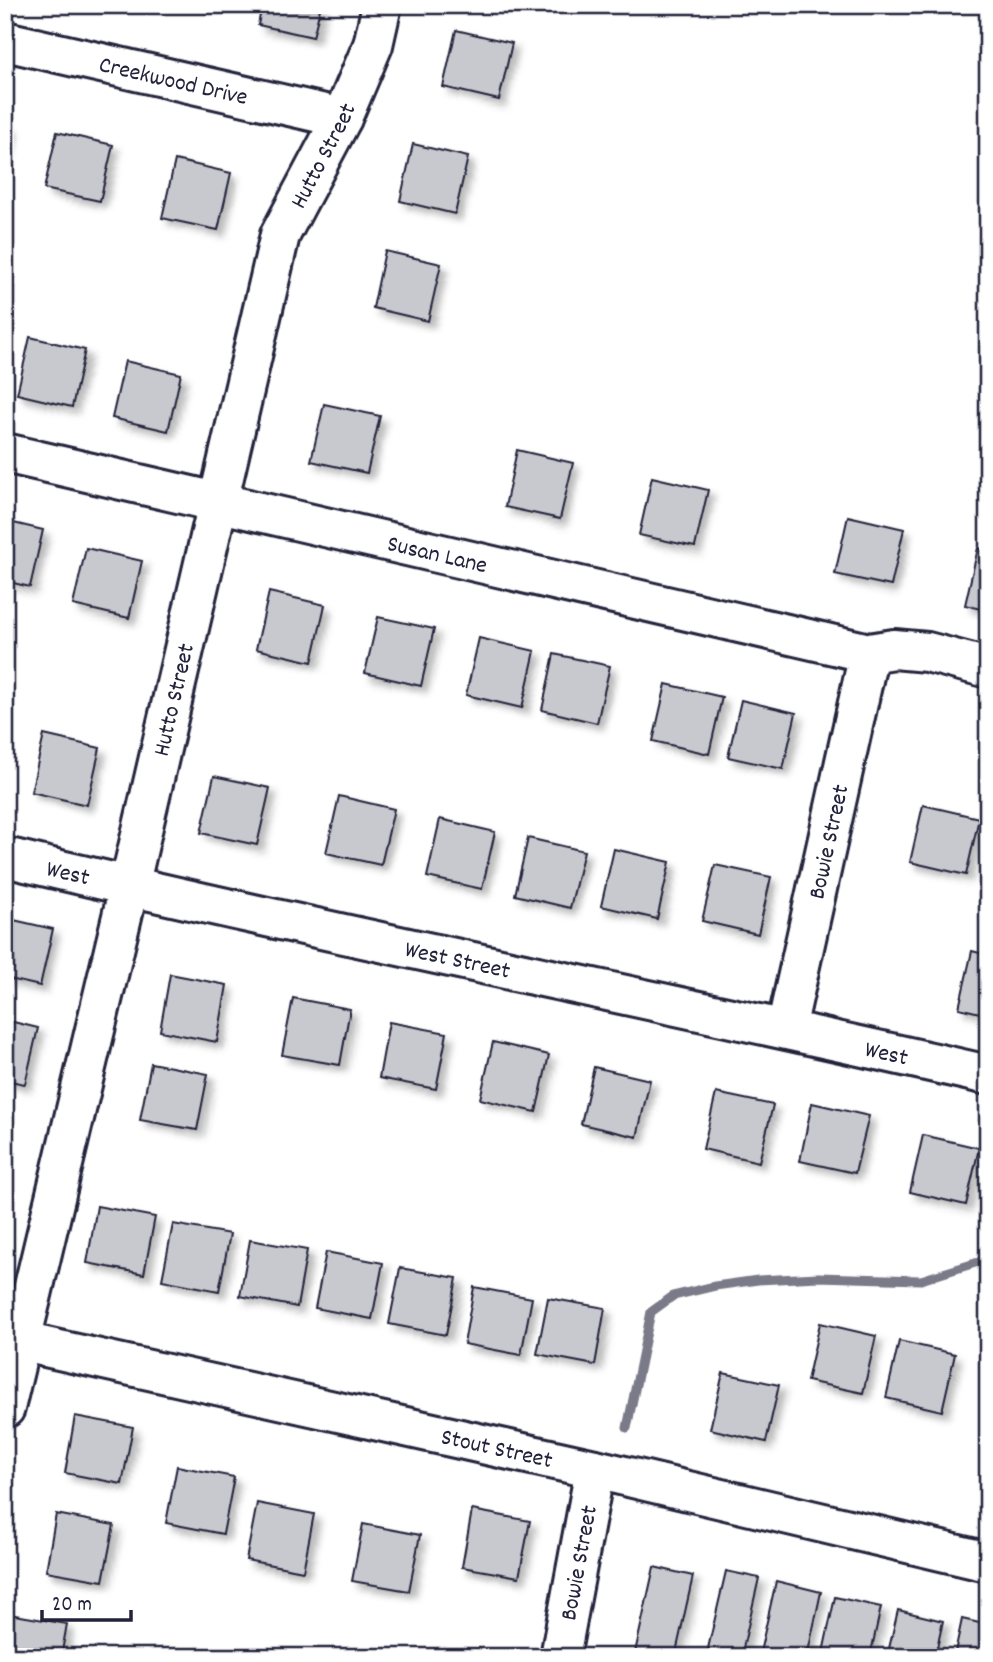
<svg xmlns="http://www.w3.org/2000/svg" width="993" height="1662" font-family="Dekko,sans-serif">
  <style>
    .lines { fill: none; stroke-linecap: round; stroke-linejoin: round }
    .stream { stroke: #7a7a88; stroke-width: 9 }
    .building { fill: #c8c8cf; stroke: #22223b; stroke-width: 2; filter: url(#shadow) }
    .minor-casing { stroke: #22223b; stroke-width: 44 }
    .minor { stroke: #fff; stroke-width: 38 }
    .labels { text-anchor: middle; stroke-width: 5; stroke-linejoin: round; paint-order: stroke }
    .street-label { font-size: 24px; fill: #22223b; stroke: #fff }
  </style>
  <defs>
    <filter id="shadow"><feDropShadow dx="6" dy="6" stdDeviation="3.5" flood-color="#0004"/></filter>
  </defs>
  <rect width="100%" height="100%" fill="#fff"/>
  <filter id="ink" filterUnits="userSpaceOnUse"><feTurbulence type="fractalNoise" baseFrequency=".0143" numOctaves="2"/><feDisplacementMap in="SourceGraphic" scale="14" xChannelSelector="R" yChannelSelector="G"/><feConvolveMatrix kernelMatrix="1 2 1 2 8 2 1 2 1" color-interpolation-filters="sRGB"/></filter>
  <g filter="url(#ink)">
    <g class="lines">
      <path class="stream" d="M627,1428L651,1312L673,1296L715,1286L758,1280L818,1277L921,1280L988,1259"/>
    </g>
    <g class="building">
      <path d="M262,5H321L313,37L258,25Z"/>
      <path d="M456,30L512,43L499,100L443,87Z"/>
      <path d="M5,126L11,127L5,154Z"/>
      <path d="M57,132L113,145L100,201L44,189Z"/>
      <path d="M413,144L468,157L455,214L400,201Z"/>
      <path d="M175,160L231,173L218,230L162,218Z"/>
      <path d="M385,251L441,264L428,321L373,308Z"/>
      <path d="M30,337L85,350L72,407L17,394Z"/>
      <path d="M125,361L181,374L168,431L112,418Z"/>
      <path d="M324,404L380,416L367,473L311,461Z"/>
      <path d="M517,450L573,463L560,519L505,507Z"/>
      <path d="M652,477L708,490L695,547L639,535Z"/>
      <path d="M848,516L904,529L891,586L835,574Z"/>
      <path d="M5,521L43,530L30,587L5,581Z"/>
      <path d="M86,548L142,561L129,618L73,605Z"/>
      <path d="M978,548L988,550V611L965,605Z"/>
      <path d="M269,592L325,605L312,662L256,649Z"/>
      <path d="M378,617L434,629L421,686L365,673Z"/>
      <path d="M479,638L535,651L522,708L466,695Z"/>
      <path d="M554,654L610,666L597,723L542,710Z"/>
      <path d="M666,684L722,697L709,754L653,741Z"/>
      <path d="M741,700L796,713L783,769L728,757Z"/>
      <path d="M44,735L100,748L87,805L31,792Z"/>
      <path d="M214,776L270,788L257,845L201,833Z"/>
      <path d="M339,796L394,809L381,865L326,853Z"/>
      <path d="M923,805L979,818L966,875L910,862Z"/>
      <path d="M440,819L495,832L482,889L427,877Z"/>
      <path d="M528,838L584,851L570,908L515,895Z"/>
      <path d="M614,849L670,862L657,919L601,906Z"/>
      <path d="M715,865L771,877L758,934L702,921Z"/>
      <path d="M5,918L53,929L40,986L5,978Z"/>
      <path d="M972,951L988,955V1015L959,1008Z"/>
      <path d="M170,974L227,985L217,1042L160,1031Z"/>
      <path d="M293,998L350,1009L340,1065L282,1055Z"/>
      <path d="M5,1020L38,1028L25,1084L5,1080Z"/>
      <path d="M389,1022L447,1033L436,1089L379,1078Z"/>
      <path d="M493,1042L549,1055L536,1112L480,1099Z"/>
      <path d="M151,1063L208,1074L197,1130L140,1120Z"/>
      <path d="M594,1067L650,1080L637,1137L581,1124Z"/>
      <path d="M716,1093L773,1105L759,1162L703,1149Z"/>
      <path d="M812,1103L869,1116L855,1173L800,1161Z"/>
      <path d="M923,1135L979,1148L966,1205L910,1192Z"/>
      <path d="M97,1206L155,1217L144,1274L87,1263Z"/>
      <path d="M173,1224L230,1234L219,1291L162,1280Z"/>
      <path d="M250,1240L307,1250L297,1307L240,1296Z"/>
      <path d="M326,1252L383,1263L372,1319L315,1308Z"/>
      <path d="M400,1268L457,1278L446,1335L389,1324Z"/>
      <path d="M474,1287L532,1298L521,1355L464,1344Z"/>
      <path d="M548,1298L605,1308L595,1365L537,1354Z"/>
      <path d="M820,1323L876,1336L863,1393L807,1381Z"/>
      <path d="M899,1341L955,1354L942,1411L886,1398Z"/>
      <path d="M723,1373L779,1385L766,1442L710,1429Z"/>
      <path d="M75,1416L133,1427L122,1484L65,1473Z"/>
      <path d="M177,1466L234,1477L223,1534L166,1523Z"/>
      <path d="M257,1503L314,1514L303,1571L246,1560Z"/>
      <path d="M472,1510L530,1521L519,1577L462,1567Z"/>
      <path d="M56,1514L114,1525L103,1581L46,1571Z"/>
      <path d="M363,1524L420,1535L409,1591L352,1581Z"/>
      <path d="M654,1567L693,1576L675,1657H634Z"/>
      <path d="M726,1571L759,1578L741,1657H706Z"/>
      <path d="M776,1581L821,1592L807,1657H759Z"/>
      <path d="M835,1597L881,1607L870,1657H822Z"/>
      <path d="M898,1610L943,1621L935,1657H887Z"/>
      <path d="M9,1614L67,1624L61,1657H5V1637Z"/>
      <path d="M962,1619L988,1625V1657H954Z"/>
    </g>
    <g class="lines">
      <defs>
        <g id="minor">
          <path id="s1" d="M5,41L342,118"/>
          <path id="s2" d="M5,453L869,653L894,649L927,652L988,668"/>
          <path id="s3" d="M5,857C332,935 661,1000 988,1075"/>
          <path id="s4" d="M786,1029L869,653"/>
          <path id="s5" d="M5,1338L595,1469L988,1562"/>
          <path id="s6" d="M5,1408L129,887L280,235L342,118L373,45L382,5"/>
          <path id="s7" d="M560,1657L595,1469"/>
        </g>
      </defs>
      <use href="#minor" class="minor-casing"/>
      <use href="#minor" class="minor"/>
    </g>
  </g>
  <g class="labels">
    <g class="street-label">
      <text dy="8" stroke="none"><textPath href="#s1" startOffset="173">Creekwood Drive</textPath></text>
      <text dy="8" stroke="none"><textPath href="#s6" startOffset="1295">Hutto Street</textPath></text>
      <text dy="8" stroke="none"><textPath href="#s2" startOffset="444">Susan Lane</textPath></text>
      <text dy="8" stroke="none"><textPath href="#s6" startOffset="728">Hutto Street</textPath></text>
      <text dy="8" stroke="none"><textPath href="#s4" startOffset="192">Bowie Street</textPath></text>
      <text dy="8" stroke="none"><textPath href="#s3" startOffset="65">West</textPath></text>
      <text dy="8" stroke="none"><textPath href="#s3" startOffset="464">West Street</textPath></text>
      <text dy="8" stroke="none"><textPath href="#s3" startOffset="903">West</textPath></text>
      <text dy="8" stroke="none"><textPath href="#s5" startOffset="504">Stout Street</textPath></text>
      <text dy="8" stroke="none"><textPath href="#s7" startOffset="96">Bowie Street</textPath></text>
    </g>
  </g>
  <rect width="993" height="1662" fill="none" stroke="#fff" stroke-width="28"/>
  <rect x="14" y="14" width="965" height="1634" fill="none" stroke="#22223b" stroke-width="2.5" filter="url(#ink)"/>
  <path d="M42 1610v10h89v-10" fill="none" stroke="#22223b" stroke-width="3.5"/>
  <text x="52" y="1610" font-size="21" fill="#22223b" stroke="#ffffff" stroke-width="5" paint-order="stroke">20 m</text>
</svg>
